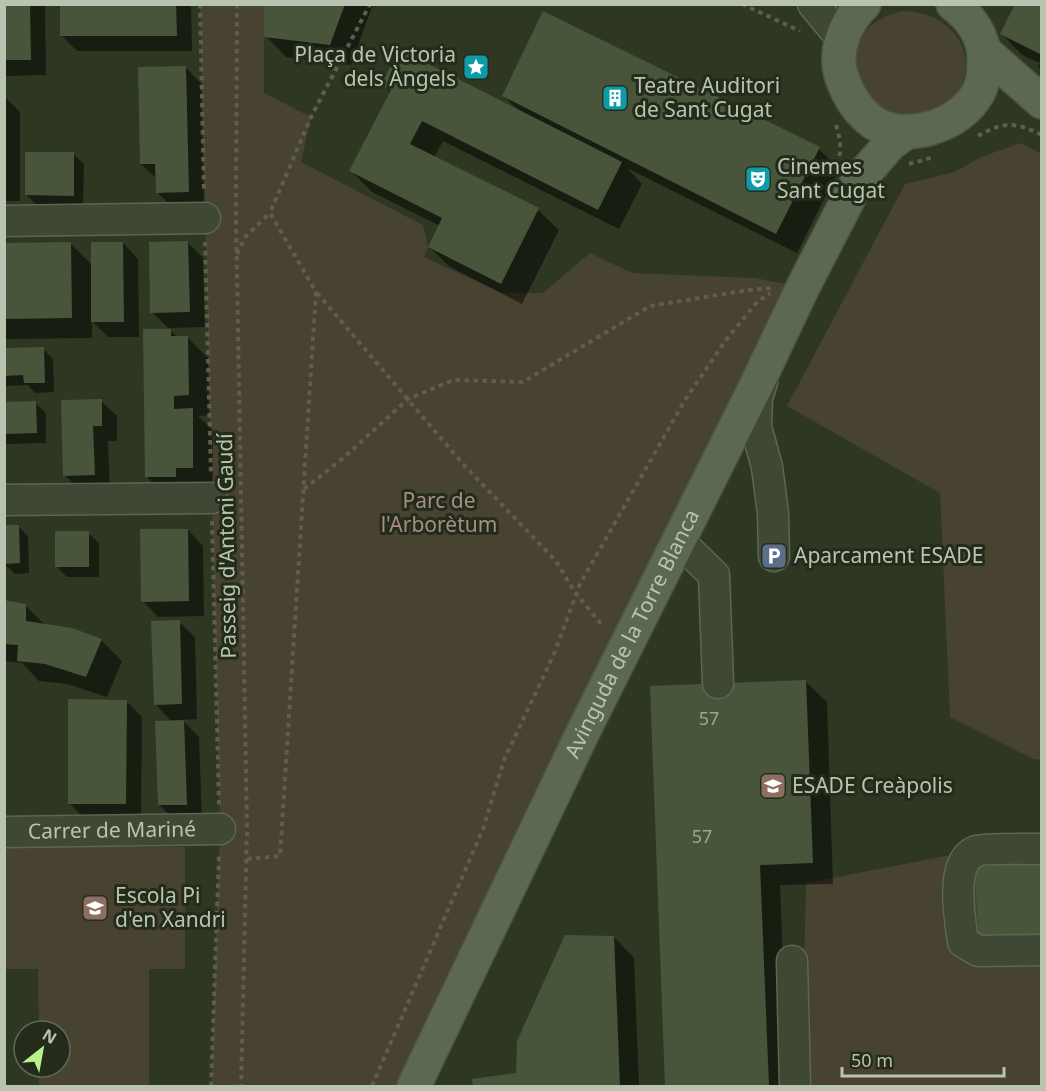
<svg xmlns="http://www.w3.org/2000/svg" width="1046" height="1091" font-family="'Noto Sans',sans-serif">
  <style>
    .green { fill: #484230 }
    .shadow { fill: #0007 }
    .building { fill: #48553b }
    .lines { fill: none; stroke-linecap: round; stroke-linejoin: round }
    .minor-casing { stroke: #5c6653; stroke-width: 33 }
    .major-casing { stroke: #4a5442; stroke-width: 36 }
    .path { stroke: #5d5f4a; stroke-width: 4; stroke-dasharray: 4.5 4.5; stroke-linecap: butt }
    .minor { stroke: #3e4835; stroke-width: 30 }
    .major { stroke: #5d6853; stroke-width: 33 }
    .labels { text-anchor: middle; stroke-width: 6; stroke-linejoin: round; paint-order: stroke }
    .number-label { font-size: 18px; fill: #9da893 }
    .poi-label { font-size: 21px; fill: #b9c4b0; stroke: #232c1b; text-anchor: start }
    .park-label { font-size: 21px; fill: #a98c87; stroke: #232c1b }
    .street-label { font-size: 21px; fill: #b9c4b0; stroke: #232c1b }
  </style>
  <rect width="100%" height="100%" fill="#2d3722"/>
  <g class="green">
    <path d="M200,5H264V93L311,117L301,162L423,225L428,247L424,257L502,293H543L590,253L632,273L755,278L803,287L406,1086H211L220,829Z"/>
    <path d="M901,11C937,11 971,34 965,74C963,82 960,90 958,97L910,124L865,104C862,93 851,68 853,58C856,30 878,18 901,11Z"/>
    <path d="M1021,143L1042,154L1041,760L1033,759L950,717L940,493L787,406L905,184L955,172L981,157Z"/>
    <path d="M5,847H185V969H149V1085H39V1067H60V1031H39L38,969H5Z"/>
    <path d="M1041,849V1086H811L804,969L806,883L977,850Z"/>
  </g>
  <g class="shadow">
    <path d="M4,4H45L46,75L4,76Z"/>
    <path d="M61,4H191L192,51H77L62,36Z"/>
    <path d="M266,4H373L351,65L286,57L266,36Z"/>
    <path d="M1042,4V70L1038,67L1040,63L1022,55L1002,34Z"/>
    <path d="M186,68L201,83L204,207L173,208L157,192V179L141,164Z"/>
    <path d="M383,84L519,111L504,96L819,149L839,169L797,253L627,168L642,184L619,229L443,141L434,157L538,210L559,230L522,304L450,267L429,247L440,226L372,192L351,171L391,93Z"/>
    <path d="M4,96L20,112V201H4Z"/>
    <path d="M73,154L84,164L83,205H37L26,195Z"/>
    <path d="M123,243L138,259L139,337H108L92,321V338L4,339V244H71L92,265Z"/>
    <path d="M188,243L203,258L205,327L168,328L177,337H187L208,358L209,415L198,416L213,430V488L167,498L147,477L170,330L152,312Z"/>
    <path d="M43,349L53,359L54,392L35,393L28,385L4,386V350Z"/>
    <path d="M101,401L117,416V441H108L110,490L80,491L65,475Z"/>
    <path d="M4,403H35L46,413V443L4,444Z"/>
    <path d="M4,526H18L28,536L29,573L15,574L8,567H4Z"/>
    <path d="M188,530L203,546L204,616L158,617L143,601Z"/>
    <path d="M88,533L99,543V577H67L57,567Z"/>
    <path d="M4,601L25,605L46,626L101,640L122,661L107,697L67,684L39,681L22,663L4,661Z"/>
    <path d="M179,622L195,637L197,719L182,720L199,737L202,820H175L159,805L172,722L155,704Z"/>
    <path d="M806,682L827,702L833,884L780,885L788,1086H667L652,687Z"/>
    <path d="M126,701L142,717L141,819H85L69,803Z"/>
    <path d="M614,937L634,958L639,1086H474V1080L518,1074Z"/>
  </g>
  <g class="building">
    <path d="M4,4H30L31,60H4Z"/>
    <path d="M60,4H176L177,36H60Z"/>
    <path d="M264,4H345L330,45L264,37Z"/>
    <path d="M1015,4H1042V55L1000,34Z"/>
    <path d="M543,11L820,147L776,234L502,96Z"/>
    <path d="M399,49L622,162L598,210L422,121L410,144L539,208L501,284L428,247L442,218L349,171L391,90L381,85Z"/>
    <path d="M186,66L189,192L156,193L155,164H140L138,67Z"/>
    <path d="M25,152H74V196L25,195Z"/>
    <path d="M188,241L190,312L150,313L149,242Z"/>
    <path d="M71,242L72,318L5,319V243Z"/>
    <path d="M91,242H123L124,322H91Z"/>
    <path d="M143,329H171V336H188L189,395L174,396V409L193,408V468H176V477H145Z"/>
    <path d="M44,347L45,383H24L23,375L4,376V348Z"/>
    <path d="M102,399V426H93L95,475L63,476L61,400Z"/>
    <path d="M36,401L37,433L4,434V402Z"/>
    <path d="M4,525H19L20,563L4,564Z"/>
    <path d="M140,529H188L189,601L141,602Z"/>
    <rect x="55" y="531" width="34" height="36"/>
    <path d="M4,600L26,604V621L72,628L102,639L86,677L45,664L17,661L18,645L4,644Z"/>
    <path d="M180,620L182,704L154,705L151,621Z"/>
    <path d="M806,680L813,863L760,865L769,1086H665L650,686Z"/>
    <path d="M68,699L127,700L126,804H68Z"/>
    <path d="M184,720L187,805H158L155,721Z"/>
    <path d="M1042,858V936L979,940L974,862Z"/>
    <path d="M565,935L614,936L620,1086H473L472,1079L516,1073L517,1041Z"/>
  </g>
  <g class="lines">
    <defs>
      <g id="minor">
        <path d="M813,4L842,39"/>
        <path d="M4,221L205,218"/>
        <path d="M762,382L757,398L756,427L767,467L773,513L774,556"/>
        <path d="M4,500L212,498"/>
        <path d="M679,541L714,575L718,683"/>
        <path id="s1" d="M4,832L220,829"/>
        <path d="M1042,849C1030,849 984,848 976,851C949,862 960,919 963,942L978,951L1042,950"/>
        <path d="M792,961L795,1086"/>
      </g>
      <g id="major">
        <path d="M864,4C845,22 834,50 841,75C847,93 858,112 874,123C906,143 960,126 978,93C984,82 984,70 984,58C984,36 970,17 953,4"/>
        <path d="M984,51L1042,102"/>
        <path id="s2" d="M414,1086L583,732L754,390L803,287L857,182L890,144L908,131"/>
      </g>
    </defs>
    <use href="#minor" class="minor-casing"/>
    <use href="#major" class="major-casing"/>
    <g class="path">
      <path d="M200,4L204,193"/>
      <path d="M237,4L236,217L247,829L241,1086"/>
      <path d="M742,4L800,31"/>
      <path d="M836,125C840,137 842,149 838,161"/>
      <path d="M978,136C1004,121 1015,122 1042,135"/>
      <path d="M909,164L934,157"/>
      <path d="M205,242L211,475"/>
      <path d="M237,254L246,236L270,213"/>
      <path d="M317,293L463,464L556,561L574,591L601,624"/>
      <path d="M304,489L342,459L408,399L453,380L523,382L650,306L749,290L774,288"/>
      <path d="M212,521L219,805"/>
      <path d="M247,859L280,856L316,292L270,213L311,117L370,4"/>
      <path d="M211,1086L219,854"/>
      <path d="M372,1086L483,829L504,760L554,654L580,584L685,400L726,340L757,302L770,293"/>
    </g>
    <use href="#minor" class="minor"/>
    <use href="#major" class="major"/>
  </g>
  <defs>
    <symbol id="sight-square" viewBox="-11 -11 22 22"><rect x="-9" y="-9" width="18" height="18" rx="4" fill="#0f9aa8" stroke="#232c1b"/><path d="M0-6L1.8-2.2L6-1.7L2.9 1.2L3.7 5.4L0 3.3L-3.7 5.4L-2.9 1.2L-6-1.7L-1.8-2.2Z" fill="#fff"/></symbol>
    <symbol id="building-square" viewBox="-11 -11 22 22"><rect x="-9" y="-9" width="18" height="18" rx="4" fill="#0f9aa8" stroke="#232c1b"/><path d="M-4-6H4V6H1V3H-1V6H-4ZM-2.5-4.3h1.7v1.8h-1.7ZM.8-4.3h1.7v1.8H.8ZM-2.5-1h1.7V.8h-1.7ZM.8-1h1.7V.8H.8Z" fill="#fff"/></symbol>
    <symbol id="theatre-square" viewBox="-11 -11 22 22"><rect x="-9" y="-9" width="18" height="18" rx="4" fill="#0f9aa8" stroke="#232c1b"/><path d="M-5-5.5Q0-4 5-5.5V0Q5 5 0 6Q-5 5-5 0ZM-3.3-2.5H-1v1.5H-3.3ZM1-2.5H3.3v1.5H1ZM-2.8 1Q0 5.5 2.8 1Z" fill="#fff"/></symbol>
    <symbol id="parking-square" viewBox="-11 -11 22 22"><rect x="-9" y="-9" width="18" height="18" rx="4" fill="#5c6f8a" stroke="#232c1b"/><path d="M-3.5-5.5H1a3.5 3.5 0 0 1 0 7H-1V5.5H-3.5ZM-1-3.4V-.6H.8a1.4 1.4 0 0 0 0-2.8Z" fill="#fff"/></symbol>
    <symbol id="university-square" viewBox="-11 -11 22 22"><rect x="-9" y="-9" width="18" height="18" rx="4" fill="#8d6e63" stroke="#232c1b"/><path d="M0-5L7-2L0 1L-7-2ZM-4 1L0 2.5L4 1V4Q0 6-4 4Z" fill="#fff"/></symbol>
    <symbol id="school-square" viewBox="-11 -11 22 22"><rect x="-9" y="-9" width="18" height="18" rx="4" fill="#8d6e63" stroke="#232c1b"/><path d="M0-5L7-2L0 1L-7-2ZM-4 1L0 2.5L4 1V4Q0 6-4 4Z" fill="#fff"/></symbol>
  </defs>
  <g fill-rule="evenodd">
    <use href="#sight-square" x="461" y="52" width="30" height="30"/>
    <use href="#building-square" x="600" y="83" width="30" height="30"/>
    <use href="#theatre-square" x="743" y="164" width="30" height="30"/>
    <use href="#parking-square" x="759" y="541" width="30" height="30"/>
    <use href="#university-square" x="758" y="771" width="30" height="30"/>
    <use href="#school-square" x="80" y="893" width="30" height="30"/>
  </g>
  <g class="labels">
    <g class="number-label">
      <text x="709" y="725">57</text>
      <text x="702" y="843">57</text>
    </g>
    <g class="poi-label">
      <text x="456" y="62" text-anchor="end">Plaça de Victoria<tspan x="456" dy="24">dels Àngels</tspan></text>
      <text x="634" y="93">Teatre Auditori<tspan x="634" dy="24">de Sant Cugat</tspan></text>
      <text x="777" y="174">Cinemes<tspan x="777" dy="24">Sant Cugat</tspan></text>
      <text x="794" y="563">Aparcament ESADE</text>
      <text x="792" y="793">ESADE Creàpolis</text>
      <text x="115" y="903">Escola Pi<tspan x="115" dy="24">d'en Xandri</tspan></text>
    </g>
    <g class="park-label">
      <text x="439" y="508">Parc de<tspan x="439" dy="24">l'Arborètum</tspan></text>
    </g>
    <g class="street-label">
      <text transform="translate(227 546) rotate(-91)" y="7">Passeig d'Antoni Gaudí</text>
      <text dy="7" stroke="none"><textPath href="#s2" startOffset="502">Avinguda de la Torre Blanca</textPath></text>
      <text dy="7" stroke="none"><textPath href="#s1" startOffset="108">Carrer de Mariné</textPath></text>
    </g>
  </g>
  <rect width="1046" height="1091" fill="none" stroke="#b9c4b0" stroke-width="12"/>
  <g transform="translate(42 1049) rotate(31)"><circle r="28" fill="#232c1b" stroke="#5f6957" stroke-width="1.5"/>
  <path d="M0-4.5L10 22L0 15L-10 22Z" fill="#b8f288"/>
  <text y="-9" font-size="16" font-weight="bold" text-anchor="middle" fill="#b9c4b0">N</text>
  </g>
  <path d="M842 1067v9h162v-9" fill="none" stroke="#b9c4b0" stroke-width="3"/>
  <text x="851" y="1067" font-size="18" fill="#b9c4b0" stroke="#232c1b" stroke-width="4.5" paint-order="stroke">50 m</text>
</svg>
